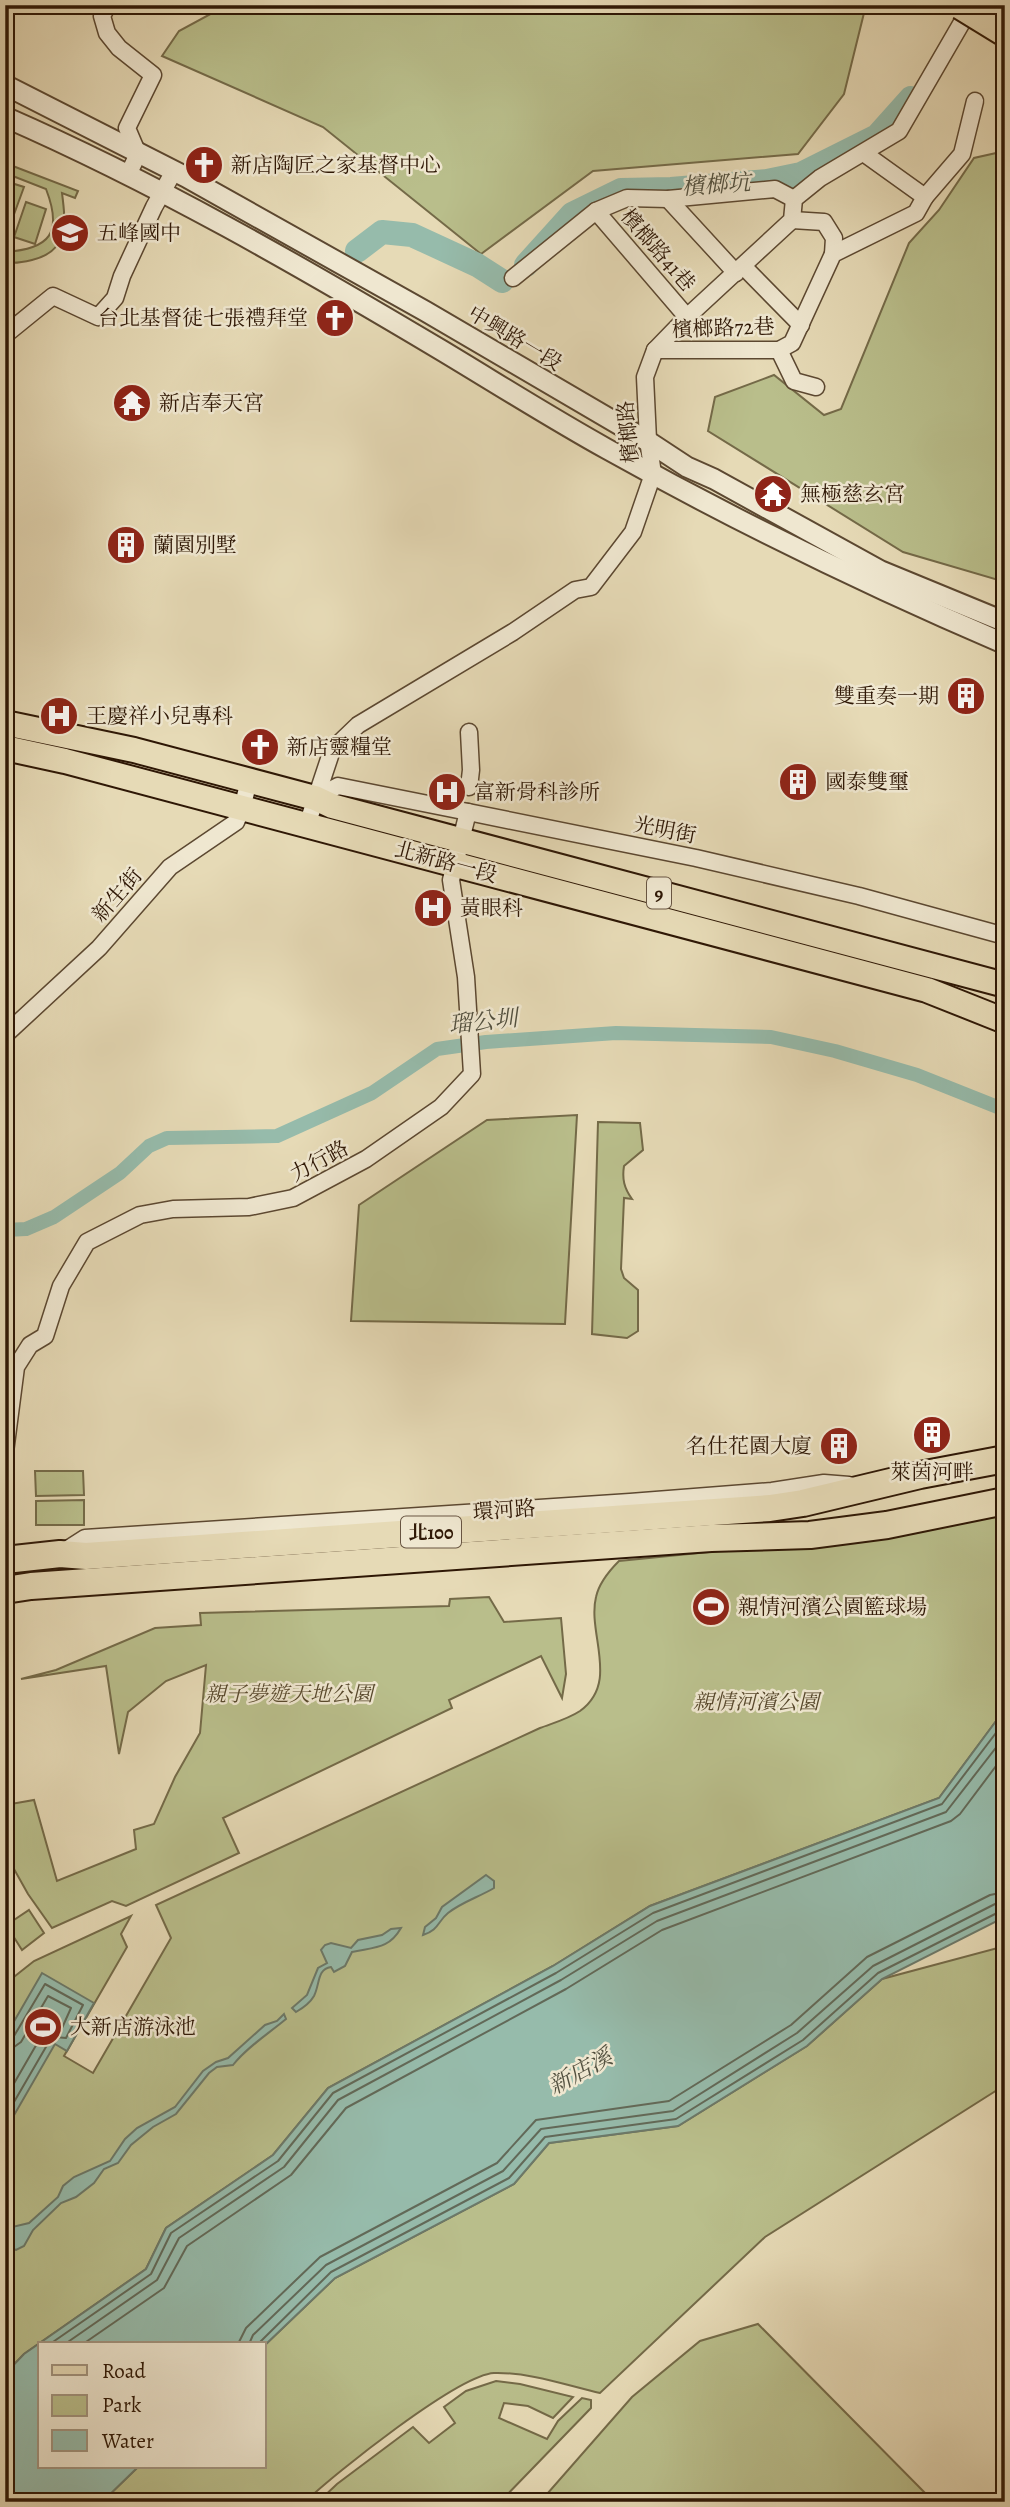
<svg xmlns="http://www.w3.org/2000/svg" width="1010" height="2507" font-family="Alegreya,'Noto Serif TC',serif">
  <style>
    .green { fill: #b9be8b; stroke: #746a48; stroke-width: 2 }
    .water { fill: #96bbab; stroke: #6c7969; stroke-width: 2 }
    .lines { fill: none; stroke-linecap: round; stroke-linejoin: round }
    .shore { stroke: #626958; stroke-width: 2 }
    .canal { stroke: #96bbab; stroke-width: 14 }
    .river { stroke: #96bbab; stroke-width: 24 }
    .minor-casing { stroke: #5c4831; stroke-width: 19 }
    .tertiary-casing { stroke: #5c4831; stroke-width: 23 }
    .primary-casing { stroke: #2e1705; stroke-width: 28 }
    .trunk-casing { stroke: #2e1705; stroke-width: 30 }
    .minor { stroke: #efe7d0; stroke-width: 16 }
    .tertiary { stroke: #efe7d0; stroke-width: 19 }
    .primary { stroke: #e6dab6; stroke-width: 24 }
    .trunk { stroke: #e6dab6; stroke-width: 26 }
    .motorway-bridge-casing { stroke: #2e1705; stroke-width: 32; stroke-linecap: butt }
    .motorway-bridge { stroke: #e6dab6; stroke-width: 28 }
    .labels { text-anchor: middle; stroke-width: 5; stroke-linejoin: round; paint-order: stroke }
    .shield { fill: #efe7d0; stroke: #685542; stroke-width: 2 }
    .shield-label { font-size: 19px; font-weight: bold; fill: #2e1705 }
    .poi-label { font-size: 21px; fill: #2e1705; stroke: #efe7d0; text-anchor: start }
    .street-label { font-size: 21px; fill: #2e1705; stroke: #efe7d0 }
    .park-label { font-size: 21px; font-style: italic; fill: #58492d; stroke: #efe7d0 }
    .water-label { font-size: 23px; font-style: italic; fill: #52503f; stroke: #efe7d0 }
  </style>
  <rect width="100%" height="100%" fill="#e6dab6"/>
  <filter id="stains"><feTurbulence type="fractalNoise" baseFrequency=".00286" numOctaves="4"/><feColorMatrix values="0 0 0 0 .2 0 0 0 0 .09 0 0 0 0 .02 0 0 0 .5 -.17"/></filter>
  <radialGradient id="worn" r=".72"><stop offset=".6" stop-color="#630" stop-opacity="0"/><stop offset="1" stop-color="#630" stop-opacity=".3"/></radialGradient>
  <g class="green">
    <path d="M227,5H870L864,13L844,94L798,154L593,171L481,254L323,127L162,56L179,31Z"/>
    <path d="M1005,151V582L903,552L708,431L715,397L774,375L824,415L841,409L909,243L939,210L974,158Z"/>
    <path d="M5,163L78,191L75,198L62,193C66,224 69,251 32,260C24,262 14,264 5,262V252C50,249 63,233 46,189L5,173Z"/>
    <path d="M5,181L24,187L5,239Z"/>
    <path d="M26,202L46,209L35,244L14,237Z"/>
    <path d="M577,1115L565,1324L351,1321L359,1205L487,1120Z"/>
    <path d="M598,1122L640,1123L643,1150L624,1166C622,1179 624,1188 632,1199L624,1198L621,1269L624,1278L638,1290V1331L627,1338L592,1334Z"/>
    <path d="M35,1471H83L84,1495L36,1496Z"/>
    <path d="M84,1500V1525H36V1501Z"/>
    <path d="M1005,1508V1709L939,1798L650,1906L553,1966L328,2088L273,2155L166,2228L146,2269L24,2354L5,2374V1984L34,1961L131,1916L121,1934L127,1947L64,2056L93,2073L171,1938L156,1905L540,1728C553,1723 568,1719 580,1711C620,1682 587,1634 596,1597C599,1583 609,1571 619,1561L779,1545Z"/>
    <path d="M489,1597L504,1622L561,1618L566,1674L562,1698L541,1656L449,1700L452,1708L223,1818L239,1853L126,1906L112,1901L52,1928L28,1894L5,1853V1805L34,1800L57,1881L136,1849L134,1830L154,1824L175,1777L200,1733L206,1665L166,1681L128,1712L119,1754L106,1666L21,1679L56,1670L155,1628L201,1625L200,1613L449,1606L450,1599Z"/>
    <path d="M29,1910L44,1933L22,1950L10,1931L5,1934V1926Z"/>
    <path d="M1005,1946V2085L765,2237L600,2393C566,2385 529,2372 494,2373C458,2375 334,2474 305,2502H102L138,2467H264V2346L335,2278L514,2184L549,2143L678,2126L807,2046L882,1979Z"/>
    <path d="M758,2324L934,2502H540L632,2397L700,2341Z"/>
    <path d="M496,2381L520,2384L573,2397L553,2418L528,2406L504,2403L499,2418L547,2439L558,2421L582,2398L591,2400V2408L500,2502H318L337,2484L413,2427L429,2443L455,2423L444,2407L466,2391Z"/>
  </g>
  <g class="water">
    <path d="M1005,1709V1917L882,1979L807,2046L678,2126L549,2143L514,2184L335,2278L264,2346V2344H40V2467H138L102,2502H5V2374L24,2354L146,2269L166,2228L273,2155L328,2088L553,1966L650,1906L939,1798Z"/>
    <path d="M486,1875L494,1881V1888C479,1897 462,1902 448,1913C437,1922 439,1930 423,1935L425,1927L436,1918L442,1907Z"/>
    <path d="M401,1928C389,1949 375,1947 352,1952L345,1966L334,1972L331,1967C317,1969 320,1984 314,1996C310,2003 303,2008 296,2012L292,2008L307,1995L318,1968L327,1963L321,1950L325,1945L331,1943L351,1948L358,1940L382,1935L391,1929Z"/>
    <path d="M42,1973L94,2003L67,2051L55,2044L13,2117L5,2106V2037Z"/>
    <path d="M284,2014L286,2019C268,2034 247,2047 233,2065L217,2067L209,2073L176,2114L153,2127L131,2145L118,2163L104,2169L94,2183L76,2197L61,2203L33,2230L24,2246L16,2250L8,2247L5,2239L12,2227L29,2223L58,2197L63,2186L74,2177L110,2161L125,2139L137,2128L175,2107L203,2071L216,2062L228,2058L265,2025L277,2021Z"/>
  </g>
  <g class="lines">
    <g class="shore">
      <path d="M5,2039L14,2036L45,1984L83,2005L66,2038L55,2037L50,2040L14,2102L5,2103"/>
      <path d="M5,2048L14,2047L21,2042L48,1996L71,2008L62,2028L49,2030L42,2035L9,2092L5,2094"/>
      <path d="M50,2344L151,2274L171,2233L278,2161L333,2093L556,1973L653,1913L942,1804L1005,1721"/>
      <path d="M65,2344L157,2280L179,2238L284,2167L338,2100L561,1980L657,1921L946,1812L1005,1736"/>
      <path d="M83,2344L164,2288L187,2246L291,2175L346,2108L566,1989L662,1930L951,1821L960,1814L1005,1754"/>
      <path d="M238,2344L246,2328L320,2257L497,2163L536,2120L669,2101L791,2025L867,1957L990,1895L1005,1892"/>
      <path d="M249,2344L253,2335L326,2265L503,2171L541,2129L673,2111L797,2033L873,1966L995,1904L1005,1902"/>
      <path d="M258,2344L331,2272L509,2178L545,2137L676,2119L803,2040L878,1973L999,1912L1005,1911"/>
    </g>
    <path class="canal" d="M5,1230L26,1229L54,1217L120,1173L149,1146L167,1138L277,1136L372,1093L437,1049L486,1042L616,1033L771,1037L835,1051L917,1075L1005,1110"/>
    <g class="river">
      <path d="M357,251L382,232L412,235L477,265L502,281"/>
      <path d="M526,265L572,214L621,190L671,189L767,181L801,174L877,136L911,98"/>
    </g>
    <defs>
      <g id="minor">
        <path d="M108,5L102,16L107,33L119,48L153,75L127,128L138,154L128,175"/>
        <path d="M865,154L925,197L962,154L975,101"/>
        <path d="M668,199L736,273"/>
        <path d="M596,211L687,317"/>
        <path d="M792,220L824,222L834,238L833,254"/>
        <path d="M743,266L801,325"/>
        <path d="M513,278L596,211L627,198L668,199L775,189L794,199"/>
        <path d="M5,335L53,296L98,317L115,298L122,276L154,207L174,171"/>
        <path d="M655,350H779L792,343L833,254L916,213L925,197"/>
        <path d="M779,350L794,381L816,387"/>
        <path d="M469,787L471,770L469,732"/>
        <path d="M315,798L338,786L468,812L696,858L859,896L1005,936"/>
        <path d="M307,825L332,750L358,725L513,632L575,590L591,587L633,532L653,474L648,440L645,377L655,350L687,317L792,220L794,199L820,178L899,131L972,5"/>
        <path d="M5,1035L99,948L170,867L236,822L242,808L249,781"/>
        <path d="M5,1452L16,1367L30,1345L45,1336L61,1286L87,1242L140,1215L173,1209L249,1207L293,1198L366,1159L441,1107L472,1074L466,977L451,880L468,812"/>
        <path d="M60,1554L85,1538L630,1502L772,1491L824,1483L849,1485"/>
      </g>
      <g id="tertiary">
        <path d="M5,85L186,177L425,311L649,442L687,467L714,479L881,571L1005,622"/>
        <path d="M5,117C156,183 300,266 441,350C496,383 551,418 607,449C736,521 869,586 1005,644"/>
      </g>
      <g id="primary">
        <path d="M5,723L134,750L315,798L332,806L1005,985"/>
        <path d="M5,748L65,761L927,990L1005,1021"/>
      </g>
      <g id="trunk">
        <path d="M5,1560L60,1554L86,1556L770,1508L803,1503L920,1475L1005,1459"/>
        <path d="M5,1590L31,1586L711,1538L810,1535L887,1525L1005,1501"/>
      </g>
    </defs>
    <use href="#minor" class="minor-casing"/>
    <use href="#tertiary" class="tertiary-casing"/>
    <use href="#primary" class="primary-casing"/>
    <use href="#trunk" class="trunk-casing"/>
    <use href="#minor" class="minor"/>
    <use href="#tertiary" class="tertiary"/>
    <use href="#primary" class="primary"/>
    <use href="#trunk" class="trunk"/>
    <defs>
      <path id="motorway-bridge" d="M961,5L1005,32"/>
    </defs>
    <use href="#motorway-bridge" class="motorway-bridge-casing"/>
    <use href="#motorway-bridge" class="motorway-bridge"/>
  </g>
  <defs>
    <symbol id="church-disc" viewBox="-11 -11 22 22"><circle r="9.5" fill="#8f2418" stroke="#efe7d0"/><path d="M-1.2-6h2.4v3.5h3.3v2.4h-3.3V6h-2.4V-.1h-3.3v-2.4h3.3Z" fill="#fff"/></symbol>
    <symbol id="school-disc" viewBox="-11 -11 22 22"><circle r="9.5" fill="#8f2418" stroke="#efe7d0"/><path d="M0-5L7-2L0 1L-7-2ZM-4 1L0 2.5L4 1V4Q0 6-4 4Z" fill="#fff"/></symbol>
    <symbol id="temple-disc" viewBox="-11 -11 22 22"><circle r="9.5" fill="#8f2418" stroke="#efe7d0"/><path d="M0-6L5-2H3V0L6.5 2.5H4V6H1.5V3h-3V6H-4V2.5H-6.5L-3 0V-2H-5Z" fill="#fff"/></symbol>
    <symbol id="building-disc" viewBox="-11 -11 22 22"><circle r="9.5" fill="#8f2418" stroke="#efe7d0"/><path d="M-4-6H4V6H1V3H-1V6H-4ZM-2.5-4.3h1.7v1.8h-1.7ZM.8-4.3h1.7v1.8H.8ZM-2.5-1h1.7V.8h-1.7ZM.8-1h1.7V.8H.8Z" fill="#fff"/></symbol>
    <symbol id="hospital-disc" viewBox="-11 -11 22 22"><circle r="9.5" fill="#8f2418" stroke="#efe7d0"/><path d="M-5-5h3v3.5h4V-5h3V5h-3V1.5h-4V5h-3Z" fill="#fff"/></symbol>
    <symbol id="stadium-disc" viewBox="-11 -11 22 22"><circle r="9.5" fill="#8f2418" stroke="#efe7d0"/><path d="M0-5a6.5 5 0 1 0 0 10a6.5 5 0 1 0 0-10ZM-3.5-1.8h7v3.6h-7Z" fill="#fff"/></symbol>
  </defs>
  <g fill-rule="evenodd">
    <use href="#church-disc" x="182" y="143" width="44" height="44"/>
    <use href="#school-disc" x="48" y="211" width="44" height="44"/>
    <use href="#church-disc" x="313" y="296" width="44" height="44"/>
    <use href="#temple-disc" x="110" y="381" width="44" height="44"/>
    <use href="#temple-disc" x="751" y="472" width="44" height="44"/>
    <use href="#building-disc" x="104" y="523" width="44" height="44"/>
    <use href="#building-disc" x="944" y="674" width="44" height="44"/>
    <use href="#hospital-disc" x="37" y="694" width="44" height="44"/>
    <use href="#church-disc" x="238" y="725" width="44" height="44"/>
    <use href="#building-disc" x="776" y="760" width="44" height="44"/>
    <use href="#hospital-disc" x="425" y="770" width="44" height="44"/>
    <use href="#hospital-disc" x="411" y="886" width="44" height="44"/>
    <use href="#building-disc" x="910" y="1413" width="44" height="44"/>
    <use href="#building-disc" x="817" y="1424" width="44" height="44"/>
    <use href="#stadium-disc" x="689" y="1585" width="44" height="44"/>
    <use href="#stadium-disc" x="21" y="2005" width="44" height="44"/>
  </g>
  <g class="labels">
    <g class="shield">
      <rect x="647" y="877.5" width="24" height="31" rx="5"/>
      <rect x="401" y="1516.5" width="60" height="31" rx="5"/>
    </g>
    <g class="shield-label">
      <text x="659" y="900">9</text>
      <text x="431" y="1539">北100</text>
    </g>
    <g class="poi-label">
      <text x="231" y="172">新店陶匠之家基督中心</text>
      <text x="97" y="240">五峰國中</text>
      <text x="308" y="325" text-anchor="end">台北基督徒七張禮拜堂</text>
      <text x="159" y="410">新店奉天宮</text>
      <text x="800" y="501">無極慈玄宮</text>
      <text x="153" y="552">蘭園別墅</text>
      <text x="939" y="703" text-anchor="end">雙重奏一期</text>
      <text x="86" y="723">王慶祥小兒專科</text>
      <text x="287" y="754">新店靈糧堂</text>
      <text x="825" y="789">國泰雙璽</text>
      <text x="474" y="799">富新骨科診所</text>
      <text x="460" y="915">黃眼科</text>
      <text x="812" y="1453" text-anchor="end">名仕花園大廈</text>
      <text x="932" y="1479" text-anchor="middle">萊茵河畔</text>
      <text x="738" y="1614">親情河濱公園籃球場</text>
      <text x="70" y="2034">大新店游泳池</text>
    </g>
    <g class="street-label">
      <text transform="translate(658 250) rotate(49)" y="7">檳榔路41巷</text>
      <text transform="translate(723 328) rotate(-2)" y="7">檳榔路72巷</text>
      <text transform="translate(515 338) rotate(31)" y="7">中興路一段</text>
      <text transform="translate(628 432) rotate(-95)" y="7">檳榔路</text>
      <text transform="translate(665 830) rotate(11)" y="7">光明街</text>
      <text transform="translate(446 862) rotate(15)" y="7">北新路一段</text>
      <text transform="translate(117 895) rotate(-49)" y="7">新生街</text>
      <text transform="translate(319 1161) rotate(-28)" y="7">力行路</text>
      <text transform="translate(504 1510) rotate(-4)" y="7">環河路</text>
    </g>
    <g class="park-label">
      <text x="289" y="1701">親子夢遊天地公園</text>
      <text x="756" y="1709">親情河濱公園</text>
    </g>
    <g class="water-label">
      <text transform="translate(716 184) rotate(-4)" y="8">檳榔坑</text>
      <text transform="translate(483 1021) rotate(-6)" y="8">瑠公圳</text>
      <text transform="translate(580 2071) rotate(-29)" y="8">新店溪</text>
    </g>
  </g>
  <rect width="1010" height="2507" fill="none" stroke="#e6dab6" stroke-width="28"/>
  <rect x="7" y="7" width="996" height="2493" fill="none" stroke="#2e1705" stroke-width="3.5"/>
  <rect x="14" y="14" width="982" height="2479" fill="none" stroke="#2e1705" stroke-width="2"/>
  <rect x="38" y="2342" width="228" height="126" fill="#efe7d0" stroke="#a2947f" stroke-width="2"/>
  <rect x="52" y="2365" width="35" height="10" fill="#e6dab6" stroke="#a2947f" stroke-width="2"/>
  <text x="102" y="2378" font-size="21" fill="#2e1705">Road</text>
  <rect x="52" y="2395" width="35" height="21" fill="#b9be8b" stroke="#a2947f" stroke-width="2"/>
  <text x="102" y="2412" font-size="21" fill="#2e1705">Park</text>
  <rect x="52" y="2430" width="35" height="21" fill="#96bbab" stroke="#a2947f" stroke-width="2"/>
  <text x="102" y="2448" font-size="21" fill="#2e1705">Water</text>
  <rect width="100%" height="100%" filter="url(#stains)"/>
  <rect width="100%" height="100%" fill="url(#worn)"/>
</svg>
